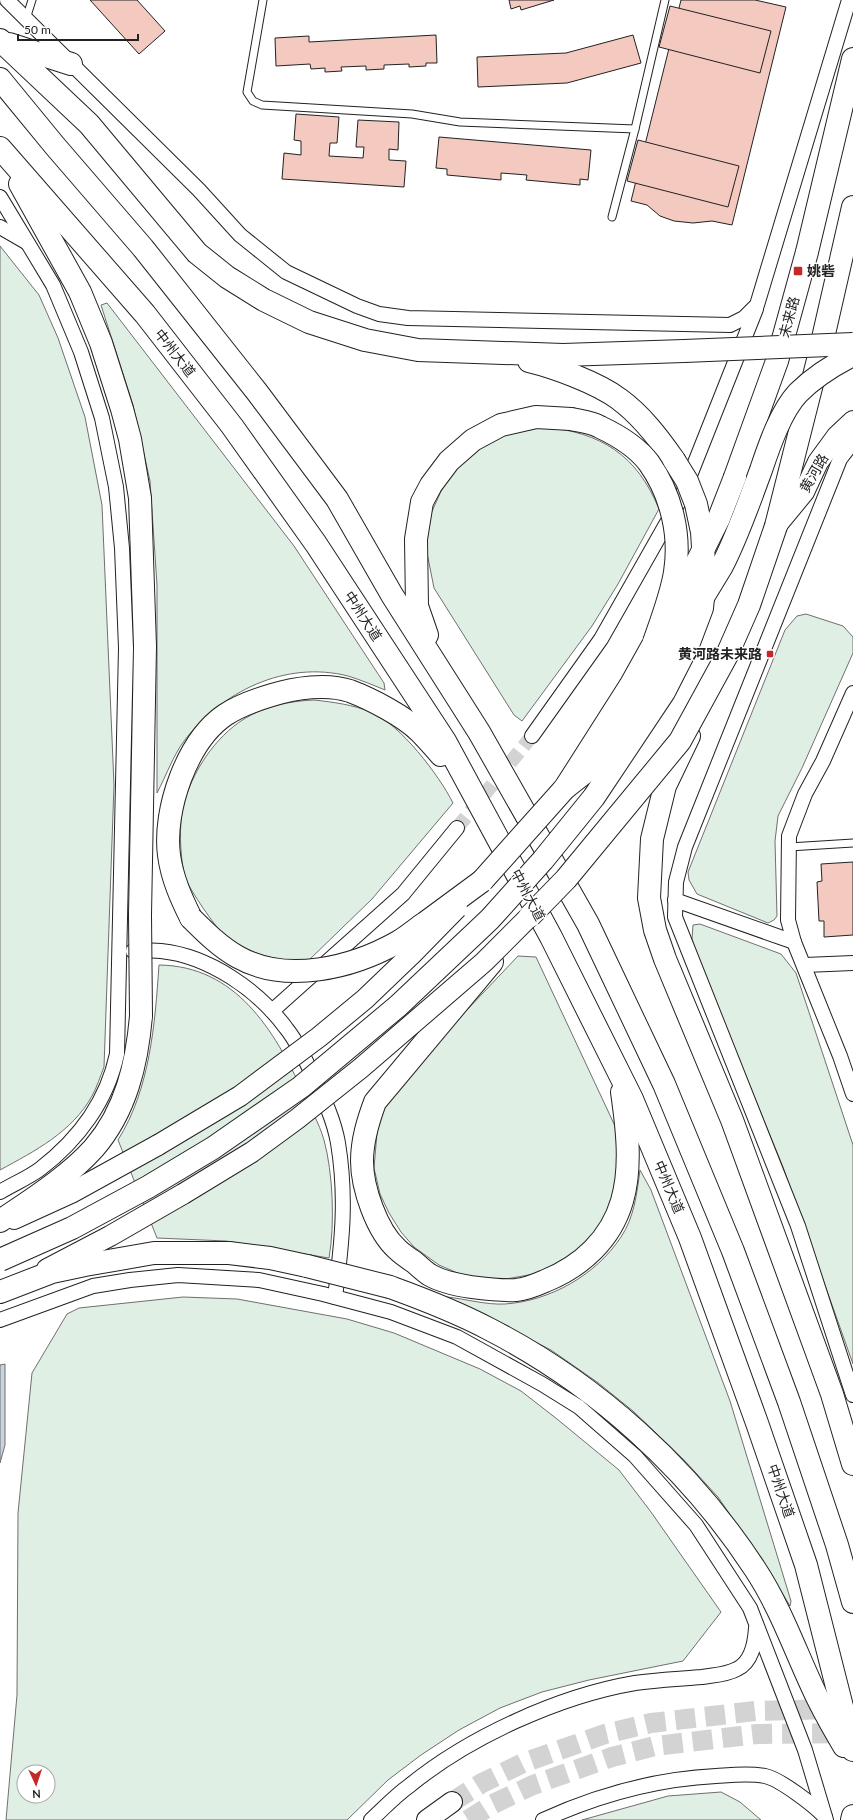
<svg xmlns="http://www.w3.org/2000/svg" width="853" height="1820" font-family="Lato,'Noto Sans SC',sans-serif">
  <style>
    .green { fill: #e0efe3; stroke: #6f6f6f; fill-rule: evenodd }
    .water { fill: #c7d3dd; stroke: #6f6f6f }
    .building { fill: #f3c9c0; stroke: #222 }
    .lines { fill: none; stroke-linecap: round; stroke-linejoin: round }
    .street-tunnel { stroke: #d3d3d3; stroke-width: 14; stroke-dasharray: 14 7; stroke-linecap: butt }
    .secondary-tunnel { stroke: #d3d3d3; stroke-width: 20; stroke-dasharray: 20 10; stroke-linecap: butt }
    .lane-casing { stroke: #222; stroke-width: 9 }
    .street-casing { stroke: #222; stroke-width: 16 }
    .secondary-casing { stroke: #222; stroke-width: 22 }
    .primary-casing { stroke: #222; stroke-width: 24 }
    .highway-casing { stroke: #222; stroke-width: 24 }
    .lane { stroke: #fff; stroke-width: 7 }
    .street { stroke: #fff; stroke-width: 14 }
    .secondary { stroke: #fff; stroke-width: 20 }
    .primary { stroke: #fff; stroke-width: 22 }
    .highway { stroke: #fff; stroke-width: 22 }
    .secondary-bridge-casing { stroke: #222; stroke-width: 22; stroke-linecap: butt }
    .primary-bridge-casing { stroke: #222; stroke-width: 24; stroke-linecap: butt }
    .highway-bridge-casing { stroke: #222; stroke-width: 24; stroke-linecap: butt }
    .secondary-bridge { stroke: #fff; stroke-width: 20 }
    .primary-bridge { stroke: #fff; stroke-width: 22 }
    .highway-bridge { stroke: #fff; stroke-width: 22 }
    .poi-dot { fill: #c62828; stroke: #fff; stroke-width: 1.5 }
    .labels { text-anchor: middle; stroke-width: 3; stroke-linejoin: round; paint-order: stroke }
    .poi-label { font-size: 14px; font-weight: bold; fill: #222; stroke: #fff; text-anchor: start }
    .street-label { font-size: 14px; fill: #222; stroke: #fff }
  </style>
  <rect width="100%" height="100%" fill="#fff"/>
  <g class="green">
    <path d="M0,246L39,295L58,338L85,417L102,505L114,785L104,1067C100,1077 97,1087 92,1096C72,1132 35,1151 0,1170Z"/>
    <path d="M107,303L294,546L384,683L385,690C373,685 361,680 348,676C285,660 221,692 184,741C173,756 166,776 157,793V585L150,481L133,405L101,305Z"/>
    <path d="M543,427C601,432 637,455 659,509L618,584L592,626L522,721L514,715L434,588L427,553L426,539L428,520L448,476L476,447L505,435Z"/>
    <path d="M806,614L843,626L853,637V653L802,768L778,816L775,841L777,916L774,920L768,923L697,894L689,880L688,872L785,630L797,616Z"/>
    <path d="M314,700C333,702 354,705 371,712C400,724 439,775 453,803L372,899L308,961C299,960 287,961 278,959C263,956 243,949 230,940C219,932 211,919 203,908C196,897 187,885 184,873C180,853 179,826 183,807C191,773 215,737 244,719C265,706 290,701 314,700Z"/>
    <path d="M700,924L781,954L796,973L853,1145V1364L783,1167L698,960L692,939L693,925Z"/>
    <path d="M518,956L536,957L615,1126L621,1162L612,1200L598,1230L584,1247L562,1262L540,1273L506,1279L467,1277L439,1265L414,1247L401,1232L389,1213L380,1194L374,1168L378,1121L394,1087Z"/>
    <path d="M159,965C236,966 274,1030 303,1092C310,1107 319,1123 324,1140C333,1173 335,1224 329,1258L226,1241L157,1238L118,1140C150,1089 155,1024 159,965Z"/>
    <path d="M640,1170L651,1190L730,1401L791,1601L790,1606L770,1573L718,1497L684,1460L633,1411L597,1382L551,1350L447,1297C466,1299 486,1305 505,1304C550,1301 596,1275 621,1237C634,1218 637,1193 640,1170Z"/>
    <path d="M183,1297L237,1299L347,1319L394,1333L480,1369L521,1391L557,1419L619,1470L651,1512L721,1612L683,1661L589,1680L542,1692L500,1708L459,1730L421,1755L388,1780L347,1820H6L17,1695L18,1513L32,1373L67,1314L79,1308ZM24,1772H48V1796H24Z"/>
    <path d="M721,1792L740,1802L761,1820H582L668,1796Z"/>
  </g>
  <path class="water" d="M5,1364V1445L0,1463V1365Z"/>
  <g class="building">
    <path d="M90,0H137L165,31L139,54Z"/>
    <path d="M509,0H554L521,10L520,6L511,9Z"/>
    <path d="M681,0H755L786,7L732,225L712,221L693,223L674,221L660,216L647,205L631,201Z"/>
    <path d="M670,6L771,31L760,73L659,47Z"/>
    <path d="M436,35L437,63H426V66L409,67V64L384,65V69L366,70V66L341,67L342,71L325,72V68L311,69L310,64L276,66L275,38L309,36V42Z"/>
    <path d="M633,35L641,63L567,83L478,87L477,57L566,53Z"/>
    <path d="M296,114L339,117L337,143H330L329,156L363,158L364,147H356L358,120L399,122L398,150L389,149V160L406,161L404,187L282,179L284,153L301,155V141L294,140Z"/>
    <path d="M439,137L591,150L588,180L580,179V185L526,180L527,175L501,173V180L447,175V169L436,168Z"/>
    <path d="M638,140L739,166L728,207L627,181Z"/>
    <path d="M853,862V935L824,937V921H819L817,882L822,881L821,864Z"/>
  </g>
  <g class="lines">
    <path class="street-tunnel" d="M457,828L532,736"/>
    <g class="secondary-tunnel">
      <path d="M452,1802L482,1783L523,1763L605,1734L651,1723L755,1711L839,1709"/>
      <path d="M468,1820L493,1804L533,1785L612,1757L655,1746L757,1734L850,1733"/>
    </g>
    <defs>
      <g id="lane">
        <path d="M263,0L247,92L253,101L262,105L412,114L460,122L635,129"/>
        <path d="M26,19L32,0"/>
        <path d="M612,217L635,129L665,0"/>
        <path d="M789,847L853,843"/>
      </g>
      <g id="street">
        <path d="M7,0L199,190L240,235L286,272L357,306L379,314L408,318L730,325L744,318L757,305L849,0"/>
        <path d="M0,197L53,285L81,352L102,418L116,487L122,548L126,648L117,1054C107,1101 78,1140 40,1169C28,1178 13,1184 0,1192"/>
        <path d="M0,227L26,242"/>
        <path d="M853,442L840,459L685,847L676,882L675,917L798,1226L853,1395"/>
        <path d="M853,693L823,761L805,794L789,836L788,920L794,942L840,1056L853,1094"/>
        <path d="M532,736L601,639L681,498L756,309"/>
        <path d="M675,900L794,942"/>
        <path d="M133,951C142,951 152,950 161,951C209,956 258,990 286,1028C298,1043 306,1061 314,1078C324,1099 334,1120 338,1143C347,1198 342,1243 335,1297"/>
        <path d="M805,965L853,963"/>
        <path d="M272,1011L403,894L457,828"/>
        <path d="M0,1320L93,1286L130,1280L178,1275L259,1280L323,1294L391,1312L457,1337L542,1384L579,1407L635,1456L696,1525L750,1608L805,1750L826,1820"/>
        <path d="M371,1820C383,1809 395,1796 409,1786C469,1737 559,1696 635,1683C657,1680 680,1679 702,1677C714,1675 726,1675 737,1669C752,1662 755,1643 756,1628"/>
        <path d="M543,1820C598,1795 657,1779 716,1776C732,1775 749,1773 765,1776C780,1779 815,1806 825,1817"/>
      </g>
      <g id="secondary">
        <path d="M776,526L804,492L818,462L837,436L853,421"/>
        <path d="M14,1219L71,1193L158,1145"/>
        <path d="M47,1269L110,1236L183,1194"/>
        <path d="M427,1820L452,1802"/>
      </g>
      <g id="primary">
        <path d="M735,477L777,361L807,252L853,59"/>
        <path d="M776,526L818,360L853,207"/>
        <path d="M852,1820L853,1816"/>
      </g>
      <g id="highway">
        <path d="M0,40L89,124L197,253L227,277L264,300L309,322L365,340L418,350L563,355L684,351"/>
        <path d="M9,44L71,64"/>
        <path d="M0,79L55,146L143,248L257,392L337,499L392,595L479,732L588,924L664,1084L733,1251L789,1402L837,1545L853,1602"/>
        <path d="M0,148L145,314L232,426L316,544L445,741L551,937L632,1099L690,1238L757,1423L806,1565L853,1750"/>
        <path d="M20,184L80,292L101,343L122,409L130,439L140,498L145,646L140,915"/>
        <path d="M529,361C554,367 598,383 619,399C641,415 658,437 674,460"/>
        <path d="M427,635L417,606L416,539L422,502L431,485L449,461L473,440L501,425L536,417L571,419"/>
        <path d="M689,736L665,786L652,839L649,898L655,930L665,959L732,1120L832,1394L853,1464"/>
        <path d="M191,918C181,898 172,878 169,855C163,810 187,741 225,715C240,705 255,700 272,695C295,688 327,683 350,691C371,699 404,716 420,732C427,739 434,747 441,755"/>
        <path d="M492,962L375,1102C368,1121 362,1140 362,1161C362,1188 377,1231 397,1249C402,1254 408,1258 414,1262C419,1266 425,1272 430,1275C442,1282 458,1285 471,1287C486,1289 501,1291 516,1290C526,1289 536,1285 545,1281C582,1266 611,1239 622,1201C632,1167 627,1127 622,1092"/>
        <path d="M0,1221C31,1200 68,1177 94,1148C126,1111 137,1063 141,1016"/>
        <path d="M390,1287C423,1299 457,1312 489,1329C596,1384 689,1468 755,1569C782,1610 797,1656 818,1699C826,1715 835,1731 844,1746"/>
        <path d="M0,1292L52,1272L85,1265L154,1253H229L270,1258L307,1266"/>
      </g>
    </defs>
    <use href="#lane" class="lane-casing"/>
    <use href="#street" class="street-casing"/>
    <use href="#secondary" class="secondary-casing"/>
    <use href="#primary" class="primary-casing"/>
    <use href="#highway" class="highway-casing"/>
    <use href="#lane" class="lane"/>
    <use href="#street" class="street"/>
    <use href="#secondary" class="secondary"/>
    <use href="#primary" class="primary"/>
    <use href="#highway" class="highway"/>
    <defs>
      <g id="secondary-bridge">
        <path d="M158,1145L240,1096L319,1037L365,999L413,953L457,908"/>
        <path d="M183,1194L252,1152L297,1119L361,1068L484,962L530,916"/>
      </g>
      <g id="primary-bridge">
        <path d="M565,788L607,755L722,566C738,535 749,502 761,470C769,446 781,411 798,393C814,377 833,365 853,355"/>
        <path d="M482,881L565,788L630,686L678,600L719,518L735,477"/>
        <path d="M530,916L566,879L680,741L727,655L749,605L776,526"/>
      </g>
      <g id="highway-bridge">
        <path d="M684,351L853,344"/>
        <path d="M571,419C580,421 592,422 600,427C617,435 637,447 649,463C671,494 681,534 675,572C672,593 661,622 654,642"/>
        <path d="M140,915L141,1016"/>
        <path d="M191,918C205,932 220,947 238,957C286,984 352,968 398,942C407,937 416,929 425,923C444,909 463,895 482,881"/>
        <path d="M0,1260L72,1228L148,1187L213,1148L301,1087L398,1006L490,919L543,860L594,797L664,692L688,645L702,608L705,578L702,532L696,504L687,481L674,460"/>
        <path d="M307,1266L390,1287"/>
      </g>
    </defs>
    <use href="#secondary-bridge" class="secondary-bridge-casing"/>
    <use href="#primary-bridge" class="primary-bridge-casing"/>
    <use href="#highway-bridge" class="highway-bridge-casing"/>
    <use href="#secondary-bridge" class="secondary-bridge"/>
    <use href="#primary-bridge" class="primary-bridge"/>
    <use href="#highway-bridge" class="highway-bridge"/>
  </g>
  <g class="poi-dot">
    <rect x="793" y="266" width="10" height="10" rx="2"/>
    <rect x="766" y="650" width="8" height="8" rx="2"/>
  </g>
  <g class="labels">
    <g class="poi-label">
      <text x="807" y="276">姚砦</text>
      <text x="762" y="659" text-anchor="end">黄河路未来路</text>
    </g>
    <g class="street-label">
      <text transform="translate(789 317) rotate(-75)" y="5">未来路</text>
      <text transform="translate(175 353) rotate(52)" y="5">中州大道</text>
      <text transform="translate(814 473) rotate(-60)" y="5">黄河路</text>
      <text transform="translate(363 616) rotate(57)" y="5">中州大道</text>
      <text transform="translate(528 895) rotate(62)" y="5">中州大道</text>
      <text transform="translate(669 1187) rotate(67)" y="5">中州大道</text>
      <text transform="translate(781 1491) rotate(71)" y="5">中州大道</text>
    </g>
  </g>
  <g transform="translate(36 1784) rotate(177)"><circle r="19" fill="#ffffff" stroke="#a7a7a7"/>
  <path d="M0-3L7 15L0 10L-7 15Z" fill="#c62828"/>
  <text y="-6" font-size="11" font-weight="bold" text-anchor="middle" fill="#222222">N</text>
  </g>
  <path d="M18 34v6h120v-6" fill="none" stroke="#222222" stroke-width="2"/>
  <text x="24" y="34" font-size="12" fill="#222222" stroke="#ffffff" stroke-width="3" paint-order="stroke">50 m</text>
</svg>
